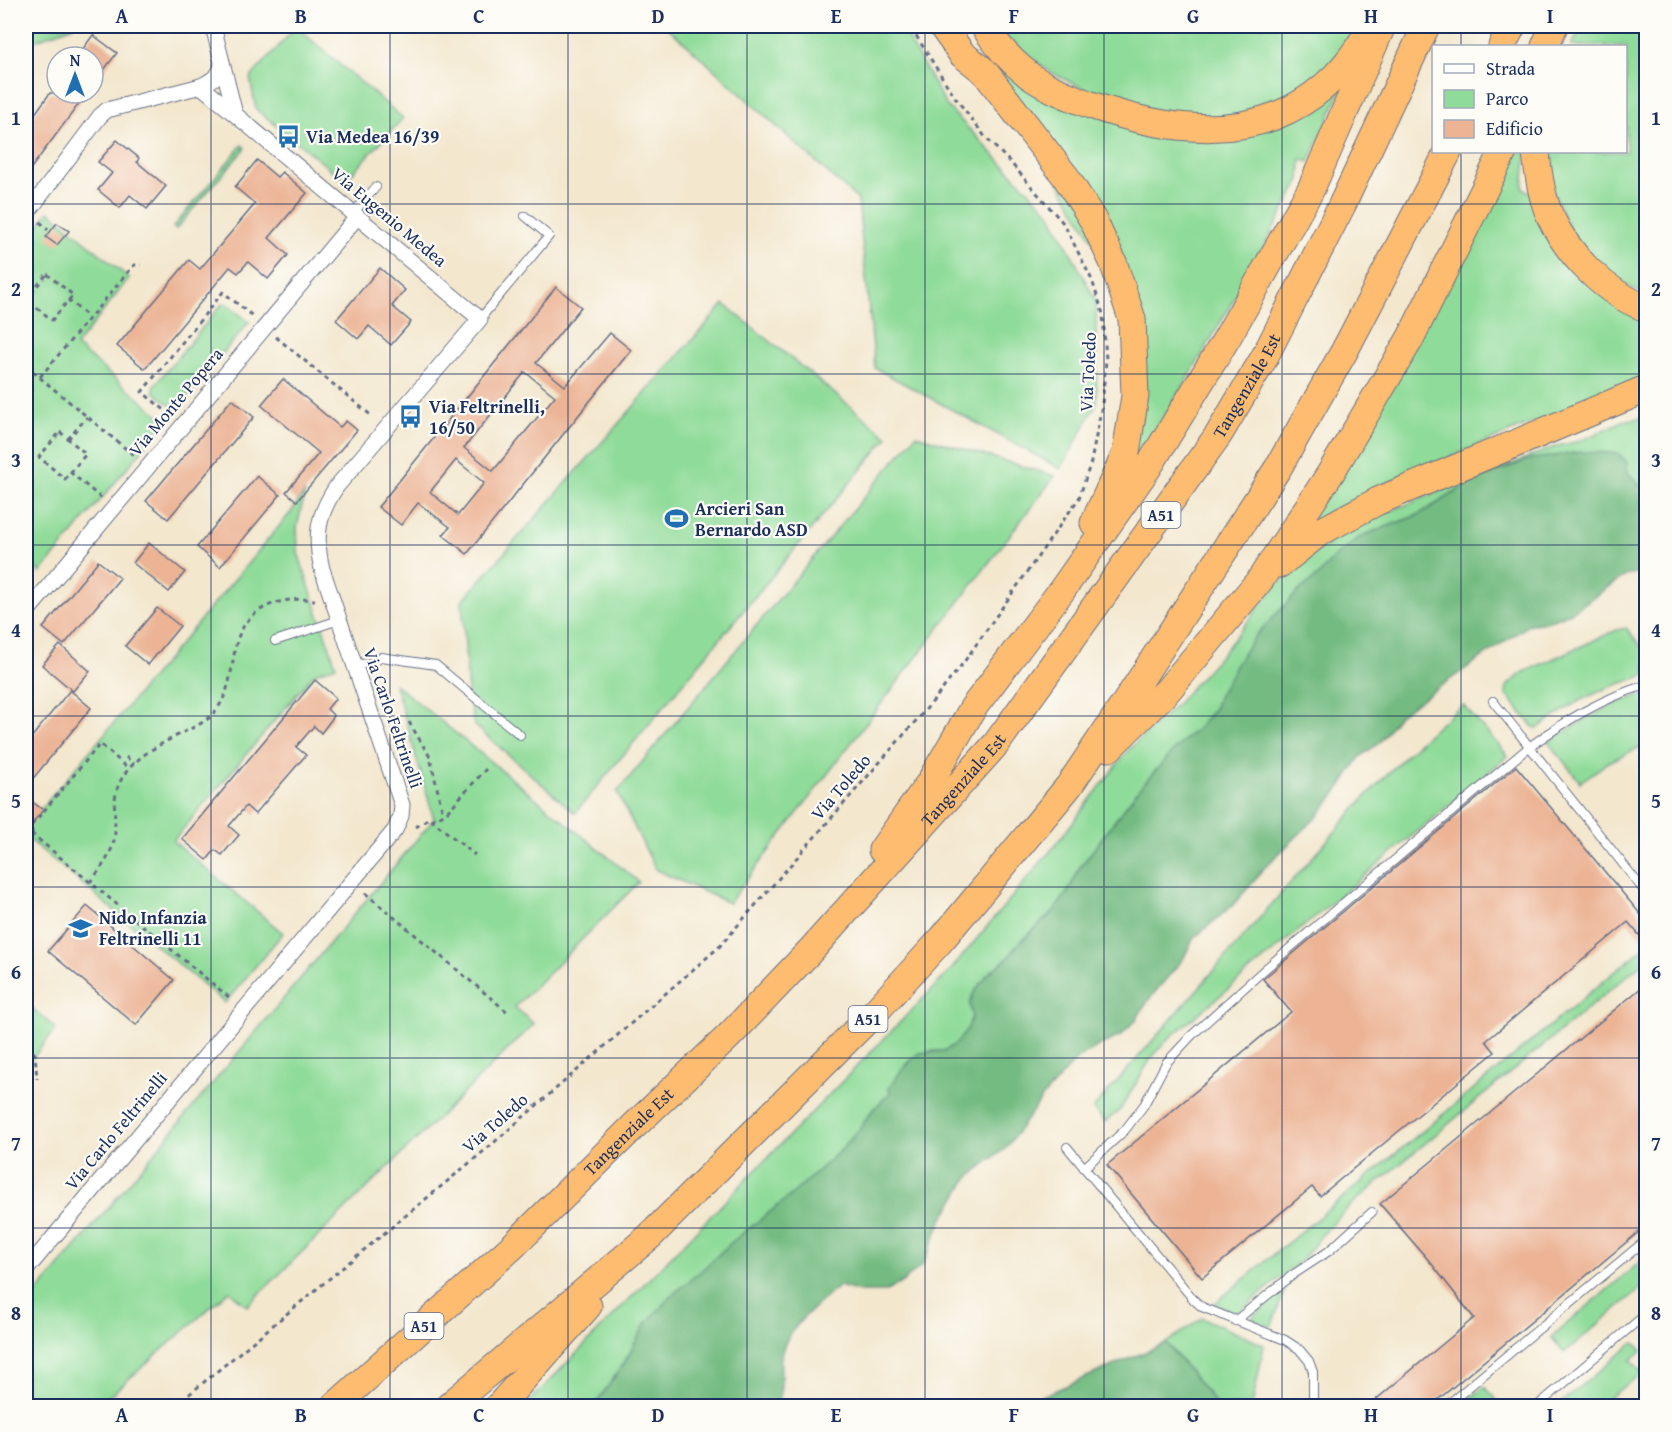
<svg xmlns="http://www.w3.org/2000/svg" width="1672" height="1432" font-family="'Gentium Book Plus',serif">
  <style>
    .green { fill: #8fdb99; stroke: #55857c; stroke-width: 1.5 }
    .forest { fill: #73bb81; stroke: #477570; stroke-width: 1.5 }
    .building { fill: #ecb495; fill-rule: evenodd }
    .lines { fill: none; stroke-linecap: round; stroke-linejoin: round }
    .lane-casing { stroke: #676f85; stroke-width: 10 }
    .street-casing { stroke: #676f85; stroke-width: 17 }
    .highway-casing { stroke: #676f85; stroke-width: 29 }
    .path { stroke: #676f85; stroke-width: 3; stroke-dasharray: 4.5 4.5; stroke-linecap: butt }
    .lane { stroke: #fff; stroke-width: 8 }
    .street { stroke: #fff; stroke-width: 15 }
    .highway { stroke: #fdbc70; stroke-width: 27 }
    .grid { fill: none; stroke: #1b2f5e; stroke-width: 1.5; stroke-opacity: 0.55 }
    .labels { text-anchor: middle; stroke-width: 4.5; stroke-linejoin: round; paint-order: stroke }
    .shield { fill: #fdfcf7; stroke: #5f6c8c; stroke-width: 1.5 }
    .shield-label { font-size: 16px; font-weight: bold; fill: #1b2f5e }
    .poi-label { font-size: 18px; font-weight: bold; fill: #1b2f5e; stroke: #fdfcf7; text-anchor: start }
    .street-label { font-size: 18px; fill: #1b2f5e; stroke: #fdfcf7 }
    .neatline { fill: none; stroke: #1b2f5e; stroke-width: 2 }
    .grid-label { font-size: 20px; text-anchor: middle; font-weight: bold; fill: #1b2f5e }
  </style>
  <rect width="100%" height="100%" fill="#fdfcf7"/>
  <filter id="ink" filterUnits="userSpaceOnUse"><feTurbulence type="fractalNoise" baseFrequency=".0167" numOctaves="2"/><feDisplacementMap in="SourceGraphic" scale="12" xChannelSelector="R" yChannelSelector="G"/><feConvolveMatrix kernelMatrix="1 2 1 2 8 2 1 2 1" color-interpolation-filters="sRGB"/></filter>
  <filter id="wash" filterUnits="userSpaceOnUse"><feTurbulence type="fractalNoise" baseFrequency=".008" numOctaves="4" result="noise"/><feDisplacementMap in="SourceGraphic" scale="24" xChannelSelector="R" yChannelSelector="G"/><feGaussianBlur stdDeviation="1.35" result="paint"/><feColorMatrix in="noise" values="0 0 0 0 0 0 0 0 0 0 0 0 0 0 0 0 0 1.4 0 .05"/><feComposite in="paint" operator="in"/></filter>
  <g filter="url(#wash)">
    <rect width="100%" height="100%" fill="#f3e7ce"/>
    <g class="green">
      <path d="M26,26H74L26,44Z"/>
      <path d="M666,26H901L946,105L1050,213L1096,301L1097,403L1061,469L875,368L858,200Z"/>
      <path d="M997,26H1363L1354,42L1319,79L1287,100L1243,117L1190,116L1119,106L1052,73L1009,40Z"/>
      <path d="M1583,26H1646V296L1608,275L1579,251L1546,176L1549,152H1626V46H1571Z"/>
      <path d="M296,27L403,118L345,181L256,109L250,78Z"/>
      <path d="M991,52L1191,138L1350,71L1309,162L1301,159L1300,179L1297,186C1241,288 1184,390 1119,487L1138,318L985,56Z"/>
      <path d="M242,145L245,148L176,229L173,227Z"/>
      <path d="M1512,152H1527L1523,188L1533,194L1646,319V376L1375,488L1327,513L1316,522L1311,518Z"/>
      <path d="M49,211L129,278L76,346L166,421L40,573L26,556V402L35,391L26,383V243Z"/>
      <path d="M222,304H227L249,322L176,410L154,392V386Z"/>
      <path d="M724,304L888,437L575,813L474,725L468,693L462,601Z"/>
      <path d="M1646,417V491L1628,473L1626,461L1552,457L1527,460L1472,482L1418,515L1362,536L1334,558L1319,575L1300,590L1236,664L1231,676L1219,695L1215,707L1198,728L1178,746L1138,790L1079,869L1069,890L1054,911L1016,946L1009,957L987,975L970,1004L972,1016L968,1028L961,1038L953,1046L944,1051H931L910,1060L889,1088L890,1093L871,1112L858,1131L842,1149L789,1197L732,1242L702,1270L634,1346L623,1365L594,1406H525L949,972L1053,848L1129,749L1174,707L1226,649L1277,584L1349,527L1557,446L1580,441L1623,421Z"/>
      <path d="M916,435L1055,476L729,903L656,870L617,792Z"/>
      <path d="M305,492L297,527L298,553L336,666L315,673L173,841L283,933L225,1003L26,837V827L292,511Z"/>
      <path d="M1626,628L1646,652V675L1607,688L1577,702L1538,728L1533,727L1506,694L1507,686L1524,672L1617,630Z"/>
      <path d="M395,684L639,882L515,1007L534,1024L247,1306L229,1291L98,1406H26V1306L434,819Z"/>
      <path d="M1646,694V744L1609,762L1580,782L1548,742C1578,724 1611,701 1646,694Z"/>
      <path d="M1463,705L1508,756L1167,1040L1150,1060L1120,1110L1105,1122L1093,1109L1361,802C1393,768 1425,734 1463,705Z"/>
      <path d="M1645,947L1646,949V960L1351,1205L1320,1237L1305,1257L1239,1312L1235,1313L1214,1304Z"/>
      <path d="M26,1003L56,1029L26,1066Z"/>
      <path d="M1646,1257V1284L1564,1353L1551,1337Z"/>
      <path d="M1286,1288L1271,1327L1252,1319L1254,1315Z"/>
      <path d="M1202,1318L1264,1345L1252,1406H1218L1166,1343Z"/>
      <path d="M1633,1343L1636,1344L1642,1351L1631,1360L1642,1373L1598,1406H1557Z"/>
      <path d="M1484,1387L1502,1406H1460Z"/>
    </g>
    <g class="forest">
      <path d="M1581,452L1617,453L1626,461L1628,473L1646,491V570C1639,572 1630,574 1624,577C1591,595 1571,622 1530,624L1399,715L1379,743L1360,757L1340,788L1317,817L1262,870L1256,879L1232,906L1194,938L1183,959L1150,998L1135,1021L1120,1036L1098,1046L1077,1059L1046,1093L1005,1149L982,1166L965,1182L942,1220L923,1264L904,1281L885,1292H860L839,1286C820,1303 785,1328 781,1356C780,1373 783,1390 778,1406H594L623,1365L645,1325L671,1296L702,1270L732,1242L789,1197L842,1149L858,1131L871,1112L890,1093L889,1088L902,1070L919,1053L944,1051L953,1046L961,1038L968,1028L972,1016L970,1004L973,994L987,975L1009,957L1016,946L1054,911L1069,890L1079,869L1138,790L1178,746L1198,728L1215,707L1219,695L1231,675L1236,664L1256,635L1300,590L1319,575L1333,558L1362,536L1418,515L1472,482L1527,460Z"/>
      <path d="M1166,1343L1218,1406H1019Z"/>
    </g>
    <g id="blocks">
      <g class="building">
        <path d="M93,35L117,53L93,84V57H77Z"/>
        <path d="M50,93H87L26,175V126Z"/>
        <path d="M117,140L139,158L137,162L166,186L147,209L130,195L120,208L98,190L112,173L98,162Z"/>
        <path d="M257,160L277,177L282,172L307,193L269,238L288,255L268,279L248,262L238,273L230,267L145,369L117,346L189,260L200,269L255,204L235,187Z"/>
        <path d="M57,223L69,231L57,245L46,237Z"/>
        <path d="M380,268L405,290L392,306L411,322L391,345L369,326L358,339L336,320Z"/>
        <path d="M556,287L581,307L536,363L565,386L610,333L631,350L467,554L443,535L450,527L418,503L401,525L378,507ZM525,372L555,396L493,471L464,448ZM456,460L484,483L458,515L430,492Z"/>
        <path d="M283,379L340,427L346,421L357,430L297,501L286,492L319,453L261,405Z"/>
        <path d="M232,399L254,417L168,519L146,501Z"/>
        <path d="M257,476L280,495L220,567L197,547Z"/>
        <path d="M149,543L185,572L169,592L133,563Z"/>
        <path d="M98,561L120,578L64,645L43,628Z"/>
        <path d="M157,608L180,626L148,665L125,646Z"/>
        <path d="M60,645L90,671L73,691L42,665Z"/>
        <path d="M315,680L336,698L327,709L334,716L321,733L314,726L296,747L306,755L255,814L246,806L229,826L239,835L222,855L215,850L207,860L182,839Z"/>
        <path d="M70,690L91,708L26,787V744Z"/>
        <path d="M1516,766L1647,922V944L1628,922L1486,1041L1495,1052L1320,1196L1312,1187L1202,1278L1107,1165L1291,1012L1263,979Z"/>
        <path d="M26,797L43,810L26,831Z"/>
        <path d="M87,906L174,980L136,1025L48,951Z"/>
        <path d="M1647,983V1225L1429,1407H1367L1474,1318L1431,1263L1380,1204Z"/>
      </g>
    </g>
  </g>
  <g filter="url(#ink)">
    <use href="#blocks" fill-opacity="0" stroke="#676f85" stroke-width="1.5"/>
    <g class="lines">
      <defs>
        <g id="lane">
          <path d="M353,213L376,187"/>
          <path d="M480,319L549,236L525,216"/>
          <path d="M275,641L339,620"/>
          <path d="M355,665L375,662L381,657L436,665L520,735"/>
          <path d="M1493,701L1646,893"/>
          <path d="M1067,1147L1194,1300L1202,1307L1285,1340L1299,1349L1309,1361L1313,1372V1406"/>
          <path d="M1084,1168L1125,1130L1144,1105L1166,1063L1192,1035L1265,969L1529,747C1567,720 1602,698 1646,685"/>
          <path d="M1235,1321L1294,1274L1329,1251L1372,1212"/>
          <path d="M1446,1406L1646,1240"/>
          <path d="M1537,1406L1646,1314"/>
        </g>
        <g id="street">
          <path d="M213,26L235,114"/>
          <path d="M26,215L100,116L107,110L201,86C212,80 222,75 222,62"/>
          <path d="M26,613L357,217"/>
          <path d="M26,1270L395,830L401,816L402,805L322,569C314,536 318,514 337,486L480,319L201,86"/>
        </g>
        <g id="highway">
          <path d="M942,26L962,54L984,71L1066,177L1093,220L1113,262L1132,319L1135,396L1126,453L1094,523"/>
          <path d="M984,26C996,45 1012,62 1030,76C1047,88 1068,96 1088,104C1147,125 1215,139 1275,116C1313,101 1343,73 1364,39"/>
          <path d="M1502,46L1512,26"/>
          <path d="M1545,46L1554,26"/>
          <path d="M1536,152C1538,173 1541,196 1550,216C1568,255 1605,293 1646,308"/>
          <path d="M1280,564L1320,532L1378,501L1646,389"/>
          <path d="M1109,748L1167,691L1260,580L1330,474L1410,339L1503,152"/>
          <path d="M882,850L930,782L973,708L1062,590L1149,466L1227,338L1311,189L1382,26"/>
          <path id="s1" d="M335,1406L513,1246L635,1125L728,1037L812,949L996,744L1219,434L1264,358L1342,205L1426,26"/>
          <path d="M449,1406L650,1236L875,1012L942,939L1069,786L1127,700L1278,468L1345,350L1448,152"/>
          <path d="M499,1406L588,1306"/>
        </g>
      </defs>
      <use href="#lane" class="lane-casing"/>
      <use href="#street" class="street-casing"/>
      <use href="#highway" class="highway-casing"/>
      <g class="path">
        <path d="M40,222L48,230"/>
        <path d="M47,274L73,295L52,320L26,299Z"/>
        <path d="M68,300L89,317"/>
        <path d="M26,314L33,304"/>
        <path d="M276,337L373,417"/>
        <path d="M26,366L137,458"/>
        <path d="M40,377L134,265H141"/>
        <path d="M171,415L142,392L223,292L255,318"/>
        <path d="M60,432L86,454L65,479L39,457Z"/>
        <path d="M68,439L87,417"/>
        <path d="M70,472L101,498"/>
        <path d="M409,722L430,757L443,814"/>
        <path d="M126,757L134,764"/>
        <path d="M431,820L446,813L486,769"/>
        <path d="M416,827L429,818L475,855"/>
        <path d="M32,834V825L100,744L129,769"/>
        <path d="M26,842L32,834L231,999"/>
        <path d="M90,882C103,866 115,851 115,830C115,812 112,797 121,780C134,756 163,743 186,731C194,727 203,723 210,717C232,696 230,668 237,641C247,606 284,596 315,600"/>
        <path d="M365,893L510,1014"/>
        <path d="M26,1046L35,1054L37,1079"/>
        <path d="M175,1406L490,1146L719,947L934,700L964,662L1079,498L1091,462L1102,405L1106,360L1103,314L1092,280L1064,224L1010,162L986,138L954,96L910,26"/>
      </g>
      <use href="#lane" class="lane"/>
      <use href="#street" class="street"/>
      <use href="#highway" class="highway"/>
    </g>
  </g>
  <path class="grid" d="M211,26V1406M390,26V1406M568,26V1406M747,26V1406M925,26V1406M1104,26V1406M1282,26V1406M1461,26V46M1461,152V1406M26,204H1646M26,374H1646M26,545H1646M26,716H1646M26,887H1646M26,1058H1646M26,1228H1646"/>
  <defs>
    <symbol id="bus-bare" viewBox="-9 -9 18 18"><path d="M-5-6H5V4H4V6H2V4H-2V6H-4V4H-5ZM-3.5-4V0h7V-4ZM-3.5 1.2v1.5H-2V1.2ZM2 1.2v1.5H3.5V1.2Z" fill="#1f6fb2" stroke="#fdfcf7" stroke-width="2.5" paint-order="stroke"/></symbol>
    <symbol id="stadium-bare" viewBox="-9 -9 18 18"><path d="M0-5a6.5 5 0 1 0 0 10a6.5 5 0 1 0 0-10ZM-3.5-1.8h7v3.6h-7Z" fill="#1f6fb2" stroke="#fdfcf7" stroke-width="2.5" paint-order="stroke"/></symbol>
    <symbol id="school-bare" viewBox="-9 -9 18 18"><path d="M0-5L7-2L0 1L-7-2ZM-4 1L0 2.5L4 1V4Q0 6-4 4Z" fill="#1f6fb2" stroke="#fdfcf7" stroke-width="2.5" paint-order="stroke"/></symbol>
  </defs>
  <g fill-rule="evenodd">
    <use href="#bus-bare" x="272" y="120" width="33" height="33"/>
    <use href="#bus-bare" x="394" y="400" width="33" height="33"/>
    <use href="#stadium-bare" x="660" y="502" width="33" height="33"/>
    <use href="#school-bare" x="64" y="912" width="33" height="33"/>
  </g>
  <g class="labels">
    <g class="shield">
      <rect x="1141.5" y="502" width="39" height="26" rx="4.5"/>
      <rect x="848.5" y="1006" width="39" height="26" rx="4.5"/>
      <rect x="404.5" y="1313" width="39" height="26" rx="4.5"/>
    </g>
    <g class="shield-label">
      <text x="1161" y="521">A51</text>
      <text x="868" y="1025">A51</text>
      <text x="424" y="1332">A51</text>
    </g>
    <g class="poi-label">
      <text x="306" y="143">Via Medea 16/39</text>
      <text x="429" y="413">Via Feltrinelli,<tspan x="429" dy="21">16/50</tspan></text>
      <text x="695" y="515">Arcieri San<tspan x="695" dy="21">Bernardo ASD</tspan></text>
      <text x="99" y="924">Nido Infanzia<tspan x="99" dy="21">Feltrinelli 11</tspan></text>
    </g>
    <g class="street-label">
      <text transform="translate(389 217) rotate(40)" y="6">Via Eugenio Medea</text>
      <text transform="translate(1088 372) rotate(-87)" y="6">Via Toledo</text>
      <text dy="6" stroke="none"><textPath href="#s1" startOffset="1374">Tangenziale Est</textPath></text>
      <text transform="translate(176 402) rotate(-50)" y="6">Via Monte Popera</text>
      <text transform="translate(393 718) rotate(71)" y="6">Via Carlo Feltrinelli</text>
      <text dy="6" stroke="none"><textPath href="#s1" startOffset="888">Tangenziale Est</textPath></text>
      <text transform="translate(841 787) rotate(-49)" y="6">Via Toledo</text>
      <text transform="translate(495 1123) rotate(-41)" y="6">Via Toledo</text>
      <text transform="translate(116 1131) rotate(-50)" y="6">Via Carlo Feltrinelli</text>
      <text dy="6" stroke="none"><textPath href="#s1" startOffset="402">Tangenziale Est</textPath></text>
    </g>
  </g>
  <rect width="1672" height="1432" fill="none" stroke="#fdfcf7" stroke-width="66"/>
  <rect x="1432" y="45" width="195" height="108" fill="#fdfcf7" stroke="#a3aaba" stroke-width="1.5"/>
  <rect x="1444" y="64" width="30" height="9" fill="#ffffff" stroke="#a3aaba" stroke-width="1.5"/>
  <text x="1486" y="75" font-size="18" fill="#1b2f5e">Strada</text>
  <rect x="1444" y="90" width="30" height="18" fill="#8fdb99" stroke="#a3aaba" stroke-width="1.5"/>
  <text x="1486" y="105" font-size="18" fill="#1b2f5e">Parco</text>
  <rect x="1444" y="120" width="30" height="18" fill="#ecb495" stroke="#a3aaba" stroke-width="1.5"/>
  <text x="1486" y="135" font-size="18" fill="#1b2f5e">Edificio</text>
  <g transform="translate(75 75)"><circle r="28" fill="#fdfcf7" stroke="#a3aaba" stroke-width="1.5"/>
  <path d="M0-4.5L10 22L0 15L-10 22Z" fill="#1f6fb2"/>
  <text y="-9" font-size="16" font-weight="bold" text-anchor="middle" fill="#1b2f5e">N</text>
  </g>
  <rect x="33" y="33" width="1606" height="1366" class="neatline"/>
  <g class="grid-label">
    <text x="122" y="23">A</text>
    <text x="301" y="23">B</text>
    <text x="479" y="23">C</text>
    <text x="658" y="23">D</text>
    <text x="836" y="23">E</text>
    <text x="1014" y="23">F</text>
    <text x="1193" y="23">G</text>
    <text x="1371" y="23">H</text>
    <text x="1550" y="23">I</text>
    <text x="16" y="125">1</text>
    <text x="1656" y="125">1</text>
    <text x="16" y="296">2</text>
    <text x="1656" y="296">2</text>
    <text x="16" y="467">3</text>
    <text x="1656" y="467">3</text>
    <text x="16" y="637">4</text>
    <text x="1656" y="637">4</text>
    <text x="16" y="808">5</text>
    <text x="1656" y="808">5</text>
    <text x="16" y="979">6</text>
    <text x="1656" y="979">6</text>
    <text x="16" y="1150">7</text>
    <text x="1656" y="1150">7</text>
    <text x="16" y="1320">8</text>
    <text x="1656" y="1320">8</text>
    <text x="122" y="1422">A</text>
    <text x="301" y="1422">B</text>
    <text x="479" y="1422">C</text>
    <text x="658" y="1422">D</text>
    <text x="836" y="1422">E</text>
    <text x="1014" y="1422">F</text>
    <text x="1193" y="1422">G</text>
    <text x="1371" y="1422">H</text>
    <text x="1550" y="1422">I</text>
  </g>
</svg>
